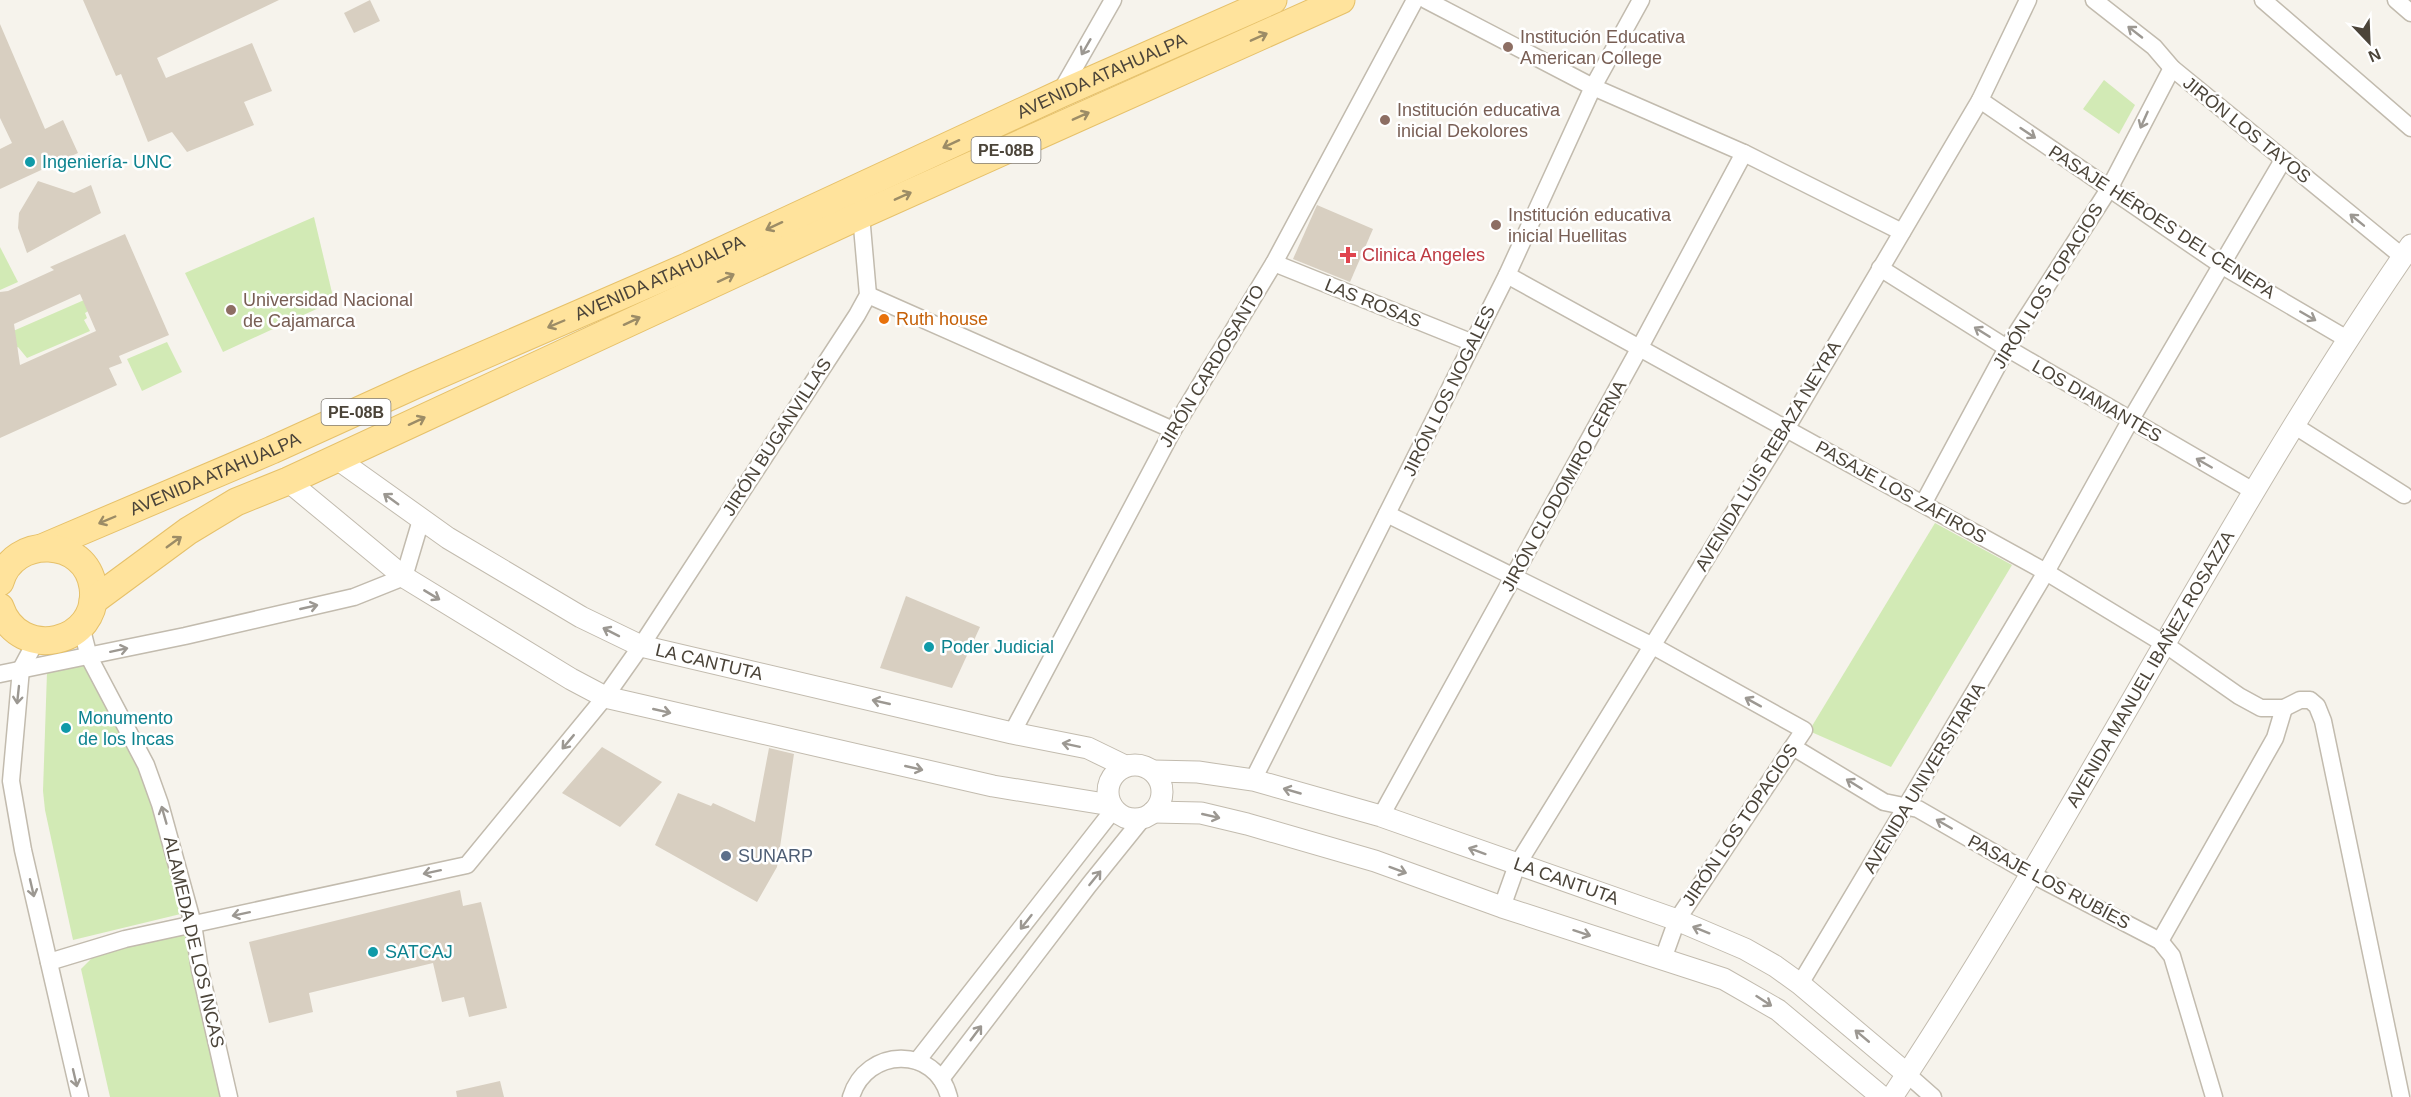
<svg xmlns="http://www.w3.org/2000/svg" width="2411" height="1097" font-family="Helvetica,sans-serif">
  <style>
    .green { fill: #d2eab5 }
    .building { fill: #d8cfc1; fill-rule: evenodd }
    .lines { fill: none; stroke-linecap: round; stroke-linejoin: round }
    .minor-casing { stroke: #c2bbae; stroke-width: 19 }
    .tertiary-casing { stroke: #c2bbae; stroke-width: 23 }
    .primary-casing { stroke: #e6c16a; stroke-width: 29 }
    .minor { stroke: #fff; stroke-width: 16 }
    .tertiary { stroke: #fff; stroke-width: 21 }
    .primary { stroke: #ffe39c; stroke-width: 27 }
    .oneway { stroke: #9c9892 }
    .oneway2 { stroke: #9c8c66 }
    .education-dot { fill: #8d6e63; stroke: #fff; stroke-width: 2 }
    .culture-dot { fill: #0f9aa8; stroke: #fff; stroke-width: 2 }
    .health-dot { fill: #e0444e; stroke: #fff; stroke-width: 2 }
    .food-dot { fill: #e8710a; stroke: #fff; stroke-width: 2 }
    .service-dot { fill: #5c6f8a; stroke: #fff; stroke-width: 2 }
    .labels { text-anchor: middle; stroke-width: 5; stroke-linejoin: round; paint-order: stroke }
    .shield { fill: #fff; stroke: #817c74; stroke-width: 1.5 }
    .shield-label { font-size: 16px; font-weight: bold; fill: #4b4439 }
    .education-label { font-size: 18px; fill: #785e54; stroke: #fff; text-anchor: start }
    .street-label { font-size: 18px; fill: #4b4439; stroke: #fff }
    .culture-label { font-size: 18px; fill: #0d838f; stroke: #fff; text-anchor: start }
    .health-label { font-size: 18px; fill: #be3a42; stroke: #fff; text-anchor: start }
    .food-label { font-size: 18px; fill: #c56008; stroke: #fff; text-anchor: start }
    .service-label { font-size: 18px; fill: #4e5e75; stroke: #fff; text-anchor: start }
  </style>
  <rect width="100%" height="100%" fill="#f6f3ec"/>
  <g class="green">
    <path d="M2104,80L2135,105L2119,134L2083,109Z"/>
    <path d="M314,217L334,301L223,352L185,273Z"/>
    <path d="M0,247L18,282L0,290Z"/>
    <path d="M91,297L95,307L85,313L87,318L84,320L90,331L27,358L18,347L11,350L4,335Z"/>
    <path d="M167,342L182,372L142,391L127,359Z"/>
    <path d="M1935,523L2012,565L1891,767L1809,731Z"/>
    <path d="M95,660L153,765L163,787L193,911L73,940L45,810L43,791L47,672Z"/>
    <path d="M187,932L236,1097H110L81,969L95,955Z"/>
  </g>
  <g class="building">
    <path d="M83,0H279L157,58L166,78L252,43L272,91L244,102L254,125L187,152L172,132L148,142L121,74L116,76Z"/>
    <path d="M370,0L380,21L354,33L344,13Z"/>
    <path d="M0,24L45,129L63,120L78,153L0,189V149L12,143L0,118Z"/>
    <path d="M38,181L74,193L91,185L101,213L27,253L18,228L19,213Z"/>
    <path d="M1317,205L1373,229L1350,282L1293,259Z"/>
    <path d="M125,234L169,335L119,356L122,363L109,368L117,385L0,438V292L8,291L54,270L50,267ZM80,294L96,331L20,365L14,324Z"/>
    <path d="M906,596L980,627L952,688L880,668Z"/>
    <path d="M602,747L662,782L620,827L562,793Z"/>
    <path d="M769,748L794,754L777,867L757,902L655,845L678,793L711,806L713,803L755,822Z"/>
    <path d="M460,890L463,906L481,902L507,1008L469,1017L464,997L442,1002L433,963L309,993L313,1012L269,1023L249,942Z"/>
    <path d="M500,1081L504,1097H457L456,1091Z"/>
  </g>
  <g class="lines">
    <defs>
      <g id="minor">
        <path d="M1426,0L1593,87L1744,153L1902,232"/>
        <path d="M2094,0L2154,47L2172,68L2403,257"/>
        <path d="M2263,0L2411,128"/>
        <path d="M2396,0L2411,13"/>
        <path d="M1060,93L1113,0"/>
        <path d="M1980,100L2221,265L2347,339"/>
        <path d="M1274,263L1473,343"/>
        <path d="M1880,268L2007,348L2255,492"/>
        <path d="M1507,275L2046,572L2166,645L2239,696L2261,708H2284L2300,700H2310L2317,706L2323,721L2401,1097"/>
        <path d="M868,295L1173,430"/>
        <path d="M2295,426L2404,495"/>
        <path d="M1923,504L2007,348L2109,189L2172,68"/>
        <path d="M1387,514L1653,646L1804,730L1677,920L1663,959"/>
        <path d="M81,626L89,657L146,765L160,804L193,924L200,970L229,1097"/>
        <path d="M36,641L21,669L11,781L23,850L80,1097"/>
        <path d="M0,674L185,636L354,597L404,577L421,520"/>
        <path d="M1012,733L1173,430L1274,263L1415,0"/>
        <path d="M1793,747L1884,802L1918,809L2031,874L2160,941L2172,956L2214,1097"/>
        <path d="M1253,780L1507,275L1593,87L1641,0"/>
        <path d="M1381,816L1639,349L1744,153"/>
        <path d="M1502,907L1517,865L1786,429L1980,100L2028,0"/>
        <path d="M2160,941L2275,738L2284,708"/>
        <path d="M49,962L125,939L467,865L605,697L641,646L857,315L868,295L861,215"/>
        <path d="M1800,984L2046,572L2130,421L2283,160"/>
        <path d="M917,1061L1114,809"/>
        <path d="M1907,1074L1933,1097"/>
        <path d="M941,1079L1089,885L1143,818"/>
        <path d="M851,1097C866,1047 936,1045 949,1097"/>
      </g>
      <g id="tertiary">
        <path id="s1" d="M336,458L448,538L581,617L641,646L1012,733L1088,748L1125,766"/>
        <path d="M288,481L404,577L571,679L605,697L993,786L1111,805"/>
        <circle cx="1135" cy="792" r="27"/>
        <path id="s2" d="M1153,771L1198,772L1253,780L1381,816L1677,920L1745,949L1775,966L1800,984L1907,1074"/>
        <path d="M1153,812L1201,813L1247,824L1375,861L1502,907L1724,979L1778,1010L1882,1097"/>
        <path id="s3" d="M1892,1097C2076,820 2222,519 2411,245"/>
      </g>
      <g id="primary">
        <path id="s4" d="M44,547L272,450L415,385L689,266L1060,94L1273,0"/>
        <path d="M0,582C13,535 86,537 93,587C101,644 19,663 0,607"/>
        <path d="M93,601L188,531L236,502L288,481L861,215L1341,0"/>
      </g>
    </defs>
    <use href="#minor" class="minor-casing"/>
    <use href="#tertiary" class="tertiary-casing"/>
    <use href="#primary" class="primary-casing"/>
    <use href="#minor" class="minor"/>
    <use href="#tertiary" class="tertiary"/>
    <use href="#primary" class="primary"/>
  </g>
  <defs><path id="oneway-shaft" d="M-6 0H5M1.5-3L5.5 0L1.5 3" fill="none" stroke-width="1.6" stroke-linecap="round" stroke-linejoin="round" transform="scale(1.5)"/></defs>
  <g class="oneway">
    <use href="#oneway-shaft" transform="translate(2135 32) rotate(-142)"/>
    <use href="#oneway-shaft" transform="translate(1086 47) rotate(120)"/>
    <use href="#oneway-shaft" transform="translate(2144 120) rotate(114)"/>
    <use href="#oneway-shaft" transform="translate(2028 133) rotate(34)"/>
    <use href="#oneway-shaft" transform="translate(2357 220) rotate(-141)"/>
    <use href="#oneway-shaft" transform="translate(2308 316) rotate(30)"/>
    <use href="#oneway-shaft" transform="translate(1982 332) rotate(-148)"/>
    <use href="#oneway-shaft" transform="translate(2204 463) rotate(-150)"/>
    <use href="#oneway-shaft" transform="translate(391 499) rotate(-144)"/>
    <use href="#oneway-shaft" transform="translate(432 595) rotate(31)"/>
    <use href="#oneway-shaft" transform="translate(309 607) rotate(-13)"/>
    <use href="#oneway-shaft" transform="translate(611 632) rotate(-153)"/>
    <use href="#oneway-shaft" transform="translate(119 650) rotate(-12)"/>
    <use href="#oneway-shaft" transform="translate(18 695) rotate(96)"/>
    <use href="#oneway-shaft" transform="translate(881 702) rotate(-167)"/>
    <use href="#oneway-shaft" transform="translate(1753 702) rotate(-151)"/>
    <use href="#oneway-shaft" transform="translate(662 711) rotate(13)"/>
    <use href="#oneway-shaft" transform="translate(568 742) rotate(130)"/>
    <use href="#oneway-shaft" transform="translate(1071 745) rotate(-168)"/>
    <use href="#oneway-shaft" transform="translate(914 768) rotate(13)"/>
    <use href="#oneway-shaft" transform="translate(1854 784) rotate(-148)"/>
    <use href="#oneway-shaft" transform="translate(1292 791) rotate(-164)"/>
    <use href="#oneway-shaft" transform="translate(164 815) rotate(-106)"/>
    <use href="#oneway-shaft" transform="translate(1211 816) rotate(13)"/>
    <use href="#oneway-shaft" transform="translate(1944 824) rotate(-150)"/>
    <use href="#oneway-shaft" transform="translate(1477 851) rotate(-160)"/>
    <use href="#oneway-shaft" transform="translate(1398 870) rotate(20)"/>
    <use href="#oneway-shaft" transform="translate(432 872) rotate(168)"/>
    <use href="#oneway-shaft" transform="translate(1095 878) rotate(-51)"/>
    <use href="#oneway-shaft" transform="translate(32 888) rotate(77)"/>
    <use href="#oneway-shaft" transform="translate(241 914) rotate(168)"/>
    <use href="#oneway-shaft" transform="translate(1026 922) rotate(128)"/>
    <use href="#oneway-shaft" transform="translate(1701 930) rotate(-158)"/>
    <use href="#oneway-shaft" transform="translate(1582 933) rotate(18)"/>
    <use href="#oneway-shaft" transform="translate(1764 1001) rotate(33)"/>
    <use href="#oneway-shaft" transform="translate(976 1033) rotate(-53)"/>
    <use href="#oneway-shaft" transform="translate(1862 1036) rotate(-140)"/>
    <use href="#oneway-shaft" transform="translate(75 1078) rotate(77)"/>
  </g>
  <g class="oneway2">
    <use href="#oneway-shaft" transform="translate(1259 37) rotate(-24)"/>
    <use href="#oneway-shaft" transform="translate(1081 116) rotate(-24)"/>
    <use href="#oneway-shaft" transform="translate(951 144) rotate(155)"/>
    <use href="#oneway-shaft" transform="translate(903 196) rotate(-24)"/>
    <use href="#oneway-shaft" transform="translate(774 226) rotate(155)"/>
    <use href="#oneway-shaft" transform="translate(726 278) rotate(-25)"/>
    <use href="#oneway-shaft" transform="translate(632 321) rotate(-25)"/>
    <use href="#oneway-shaft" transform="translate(556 324) rotate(157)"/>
    <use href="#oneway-shaft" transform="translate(417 421) rotate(-25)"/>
    <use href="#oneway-shaft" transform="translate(107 520) rotate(157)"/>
    <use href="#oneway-shaft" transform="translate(174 542) rotate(-36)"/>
  </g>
  <g class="education-dot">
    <circle cx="1508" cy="47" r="6"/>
    <circle cx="1385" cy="120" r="6"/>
    <circle cx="1496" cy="225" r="6"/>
    <circle cx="231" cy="310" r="6"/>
  </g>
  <g class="culture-dot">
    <circle cx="30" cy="162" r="6"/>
    <circle cx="929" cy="647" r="6"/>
    <circle cx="66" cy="728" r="6"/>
    <circle cx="373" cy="952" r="6"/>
  </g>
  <path class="health-dot" d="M1345 246h6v6h6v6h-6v6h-6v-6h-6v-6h6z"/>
  <circle class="food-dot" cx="884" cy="319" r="6"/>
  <circle class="service-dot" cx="726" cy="856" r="6"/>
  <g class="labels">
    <g class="shield">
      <rect x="971.5" y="137" width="69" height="26" rx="4.5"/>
      <rect x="321.5" y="399" width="69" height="26" rx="4.5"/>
    </g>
    <g class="shield-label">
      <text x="1006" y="156">PE-08B</text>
      <text x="356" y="418">PE-08B</text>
    </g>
    <g class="education-label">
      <text x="1520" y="43">Institución Educativa<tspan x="1520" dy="21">American College</tspan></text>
      <text x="1397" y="116">Institución educativa<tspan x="1397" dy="21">inicial Dekolores</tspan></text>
      <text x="1508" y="221">Institución educativa<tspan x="1508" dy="21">inicial Huellitas</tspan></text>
      <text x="243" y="306">Universidad Nacional<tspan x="243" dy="21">de Cajamarca</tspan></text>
    </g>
    <g class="street-label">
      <text dy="6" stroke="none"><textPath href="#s4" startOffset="1158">AVENIDA ATAHUALPA</textPath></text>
      <text transform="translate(2247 130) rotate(39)" y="6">JIRÓN LOS TAYOS</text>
      <text transform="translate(2162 222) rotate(33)" y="6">PASAJE HÉROES DEL CENEPA</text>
      <text dy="6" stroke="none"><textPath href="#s4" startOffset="672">AVENIDA ATAHUALPA</textPath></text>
      <text transform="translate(2048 286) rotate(-58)" y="6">JIRÓN LOS TOPACIOS</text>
      <text transform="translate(1373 303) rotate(22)" y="6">LAS ROSAS</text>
      <text transform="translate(1212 366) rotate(-59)" y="6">JIRÓN CARDOSANTO</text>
      <text transform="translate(1449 391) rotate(-64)" y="6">JIRÓN LOS NOGALES</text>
      <text transform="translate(2097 401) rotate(30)" y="6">LOS DIAMANTES</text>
      <text transform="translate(777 437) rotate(-57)" y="6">JIRÓN BUGANVILLAS</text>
      <text transform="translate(1768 456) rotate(-59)" y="6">AVENIDA LUIS REBAZA NEYRA</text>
      <text dy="6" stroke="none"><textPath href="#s4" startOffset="186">AVENIDA ATAHUALPA</textPath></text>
      <text transform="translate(1564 486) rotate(-61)" y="6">JIRÓN CLODOMIRO CERNA</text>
      <text transform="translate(1901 492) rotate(29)" y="6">PASAJE LOS ZAFIROS</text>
      <text dy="6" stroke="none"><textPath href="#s1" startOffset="429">LA CANTUTA</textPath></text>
      <text dy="6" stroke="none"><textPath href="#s3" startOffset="500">AVENIDA MANUEL IBAÑEZ ROSAZZA</textPath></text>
      <text transform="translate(1924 778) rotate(-59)" y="6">AVENIDA UNIVERSITARIA</text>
      <text transform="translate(1740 825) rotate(-56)" y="6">JIRÓN LOS TOPACIOS</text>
      <text dy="6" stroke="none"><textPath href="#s2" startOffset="430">LA CANTUTA</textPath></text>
      <text transform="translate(2049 882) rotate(28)" y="6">PASAJE LOS RUBÍES</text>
      <text transform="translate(194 942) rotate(77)" y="6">ALAMEDA DE LOS INCAS</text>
    </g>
    <g class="culture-label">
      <text x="42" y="168">Ingeniería- UNC</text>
      <text x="941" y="653">Poder Judicial</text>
      <text x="78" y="724">Monumento<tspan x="78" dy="21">de los Incas</tspan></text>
      <text x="385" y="958">SATCAJ</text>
    </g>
    <g class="health-label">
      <text x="1362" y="261">Clinica Angeles</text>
    </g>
    <g class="food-label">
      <text x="896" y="325">Ruth house</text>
    </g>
    <g class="service-label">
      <text x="738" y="862">SUNARP</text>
    </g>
  </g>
  <g transform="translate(2369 42) rotate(157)" stroke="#ffffff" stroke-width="4.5" paint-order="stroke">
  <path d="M0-4.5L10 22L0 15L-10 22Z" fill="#4b4439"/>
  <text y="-9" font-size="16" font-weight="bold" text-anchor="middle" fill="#4b4439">N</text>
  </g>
</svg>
